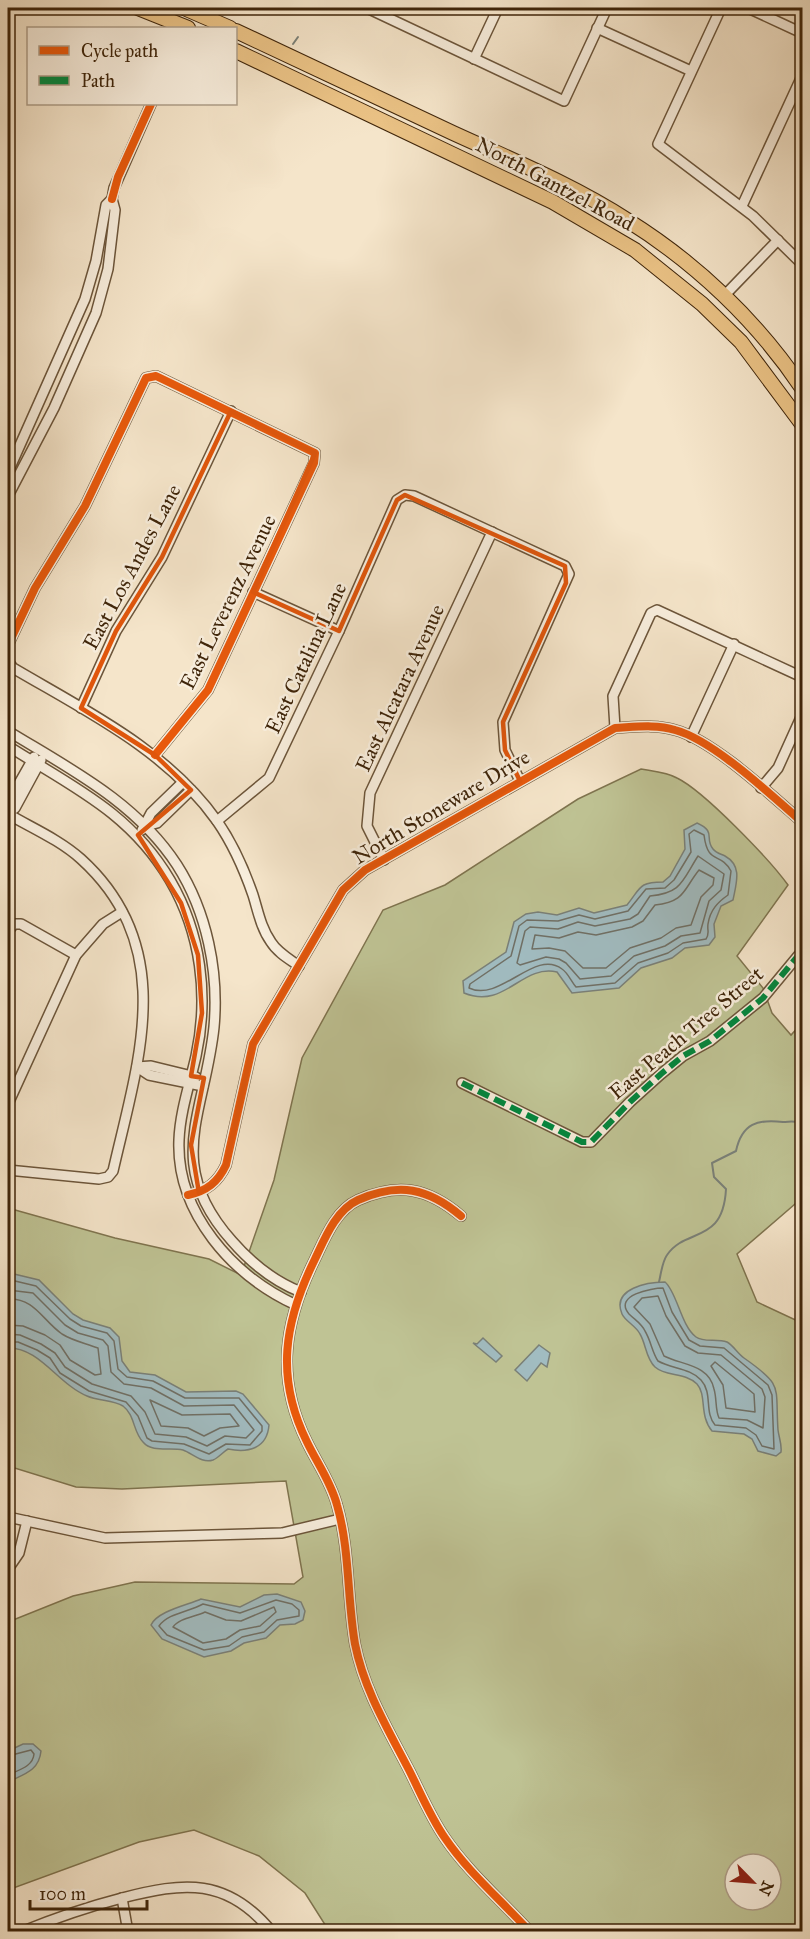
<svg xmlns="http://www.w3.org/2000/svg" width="810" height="1939" font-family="'IM FELL Great Primer',serif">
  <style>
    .green { fill: #bfc394; stroke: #7f744f; stroke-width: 1.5; fill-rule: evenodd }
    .water { fill: #a1bcc1; stroke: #7a8078; stroke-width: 1.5 }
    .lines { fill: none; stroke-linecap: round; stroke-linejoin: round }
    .shore { stroke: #707066; stroke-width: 1.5 }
    .stream { stroke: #7a8078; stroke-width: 2 }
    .minor-casing { stroke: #6c553a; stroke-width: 12 }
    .primary-casing { stroke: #3f250a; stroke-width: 16 }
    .minor { stroke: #f8eedd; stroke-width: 9 }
    .primary { stroke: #eac285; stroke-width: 14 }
    .quiet { stroke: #00873e; stroke-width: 6; stroke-dasharray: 12 6; stroke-linecap: butt }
    .cycleway-casing { stroke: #f8eedd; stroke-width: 11 }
    .cycleway { stroke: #e8590c; stroke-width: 8 }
    .marked { fill: none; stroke: #e0560c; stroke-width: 4.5; stroke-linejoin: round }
    .labels { text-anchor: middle; stroke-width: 5; stroke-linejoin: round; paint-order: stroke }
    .street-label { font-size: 21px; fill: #3f250a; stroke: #f8eedd }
  </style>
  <rect width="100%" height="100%" fill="#f5e5ca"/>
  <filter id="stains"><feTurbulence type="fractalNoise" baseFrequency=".00333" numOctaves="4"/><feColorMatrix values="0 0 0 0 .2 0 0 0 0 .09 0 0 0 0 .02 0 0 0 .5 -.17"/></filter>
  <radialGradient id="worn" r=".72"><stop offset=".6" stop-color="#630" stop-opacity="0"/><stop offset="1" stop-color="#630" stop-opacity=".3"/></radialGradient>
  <path class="green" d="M641,769C652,771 667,772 677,778C704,791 770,860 788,885L737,956L763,988L772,1013L791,1035L802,1023V1198L737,1254L757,1302L802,1323V1931H329L305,1893L259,1856L194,1830L139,1842L8,1890V1622L73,1596L135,1582L294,1584L303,1577L286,1481L122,1489L76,1487L8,1466V1208L115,1238L209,1259L241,1275L274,1180L302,1058L383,910L445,885L578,799ZM735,1864H771V1900H735Z"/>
  <g class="water">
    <path d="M697,823C717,832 704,838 713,849C716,853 721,854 725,856C743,866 736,884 733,900L721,906L714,924L715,937L709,945L685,948L672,958L641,968L619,988L572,993L557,972C521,964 505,1010 464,993L463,981L506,952L514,922L526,914L538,912L557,915L579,908L594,913L627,905C641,888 638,882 663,882L670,876L685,849L684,830Z"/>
    <path d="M14,1274L39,1280L73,1314L83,1320L110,1328L119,1337L122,1361L130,1372L155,1375L186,1392L236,1391L243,1394L269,1425C267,1449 248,1453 228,1449C223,1452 218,1458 213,1460C202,1464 192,1453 183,1450C170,1447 152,1453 143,1442C133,1432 135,1415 123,1406C113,1400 98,1401 87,1396C58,1384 39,1347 8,1348V1278Z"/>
    <path d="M665,1282C677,1292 681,1326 696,1337C704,1343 717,1338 727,1342C734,1346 737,1353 744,1358C784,1386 775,1385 778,1430C779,1438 782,1444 781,1452L776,1456L758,1451L752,1439L744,1434L712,1431C699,1416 707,1395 697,1384C685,1372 666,1377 655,1367C646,1359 646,1344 640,1334C636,1326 625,1321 622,1314C611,1288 649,1282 665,1282Z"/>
    <path d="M483,1338L502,1356L496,1362L473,1343L477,1344Z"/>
    <path d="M539,1345L550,1353L547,1367L541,1363L527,1381L515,1370Z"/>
    <path d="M277,1594L301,1602L305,1611L303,1620L295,1624L280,1625L266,1638L244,1643L231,1651L204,1657L162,1639L151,1625C157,1611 188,1605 201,1599L240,1607L264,1595Z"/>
    <path d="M23,1744H33L41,1751C39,1771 24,1774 8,1782V1751Z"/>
  </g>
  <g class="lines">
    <g class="shore">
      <path d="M694,830L704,835C708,866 720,851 731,871L728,895C718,902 710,910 708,924C707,931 710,933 706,939L683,943L668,953L638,963L615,983L576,987C571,981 568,973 562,969C535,948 500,1003 469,988L470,984L511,956L519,926L527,920L558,921L579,915L595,919L628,911L646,889L665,888L674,880L691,852L689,834Z"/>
      <path d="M698,856L724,874L721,890L709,901L700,933L681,936L665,946L634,956L611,976L580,979L566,963L559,959L546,957L520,965L517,963L525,931L530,927L558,929L578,922L595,926L630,919L638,914L650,896C682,893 682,881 698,856Z"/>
      <path d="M699,870L714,878L713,885L701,897L691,925L676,928L661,938L630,948L606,968H583L565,951L549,948L532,949L535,935L559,938L578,932L596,935L632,927L643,921L655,905C685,902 683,890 699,870Z"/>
      <path d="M8,1283L15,1281L36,1286L70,1319L81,1326L107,1333L114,1341L118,1369L127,1377L153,1381L185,1398H239L262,1426V1431L250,1445L226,1444L209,1454L184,1444L152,1441L147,1438L138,1416L126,1402L89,1391L60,1373L50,1358L37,1350L18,1342H8"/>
      <path d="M663,1288L672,1312L689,1340L700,1346L724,1348L768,1385L772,1395L774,1449L762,1446L756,1435L746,1428L715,1425C704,1412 713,1393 701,1380C690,1368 672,1369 658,1361C652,1352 651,1341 645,1331C641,1323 635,1320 629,1314C613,1295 652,1288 663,1288Z"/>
      <path d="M8,1290L33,1293L65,1325L78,1333L103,1340L108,1346L111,1372L124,1384L151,1388L184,1406L234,1405L254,1430L246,1438L225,1436L207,1446L186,1437L155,1434L145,1412L131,1396L92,1384L65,1367L55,1353L41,1344L20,1335L8,1334"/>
      <path d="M658,1296L666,1316L685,1346L698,1353L721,1355L762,1389L765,1397L763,1428L747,1420L719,1418C715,1409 717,1399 714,1389C709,1364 681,1365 664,1356L650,1324L634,1307L642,1298Z"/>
      <path d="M8,1299C35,1298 42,1320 62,1334C73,1341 85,1343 98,1348L101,1374L95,1375L70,1360L60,1345L45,1335L23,1326L8,1325"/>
      <path d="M715,1362L754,1394L755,1412L726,1408L723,1385L711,1366Z"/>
      <path d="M150,1400L182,1415L230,1414L239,1426L220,1428L204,1436L188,1428L161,1426Z"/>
      <path d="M276,1600L292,1604L299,1610V1616L277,1620L264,1632L242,1637L229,1646L204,1650L167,1635L159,1626C168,1613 189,1612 203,1604L240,1613Z"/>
      <path d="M274,1607L276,1612L260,1626L240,1630L226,1639L203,1643L173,1627C179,1618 195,1617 205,1612L226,1620L241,1621Z"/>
      <path d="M8,1756L31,1750L34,1754C33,1767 18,1770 8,1775"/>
    </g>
    <g class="stream">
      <path d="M293,44L298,37"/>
      <path d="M659,1282C661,1274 662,1262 667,1255C686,1227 723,1245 726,1189L714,1177L712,1163L736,1151C742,1123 758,1119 783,1122C790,1122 796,1120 802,1124"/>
    </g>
    <defs>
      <g id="minor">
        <path d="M367,8L564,101L607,8"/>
        <path d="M721,8L658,144L753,216L802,264"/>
        <path d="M748,8L802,33"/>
        <path d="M597,28L691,71"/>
        <path d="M474,59L498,8"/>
        <path d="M742,206L802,76"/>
        <path d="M724,296L778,240"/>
        <path d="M8,472L85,299L96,261L106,205L112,199"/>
        <path d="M8,496L54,408L96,313L108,269L115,210L112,199L114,188L151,104"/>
        <path d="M253,592L339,631"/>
        <path d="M8,645L35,588L85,506L146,378L156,376L315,453L314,463L208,690L155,755"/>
        <path d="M8,661L13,668C86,711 167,750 217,821C233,844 244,869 253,895C258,911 261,928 271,942C277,952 289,959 299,966"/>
        <path d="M81,708L116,631L162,557L231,411"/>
        <path d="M615,728L613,696L651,613L657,610L802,677"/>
        <path d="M8,731C70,769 136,802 177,865C207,912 219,972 214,1027C205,1114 163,1164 232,1241C252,1264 273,1281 301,1292"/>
        <path d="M691,737L734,644"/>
        <path d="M8,746C71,786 130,812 170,880C201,933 209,996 196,1056C190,1083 180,1112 179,1140C176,1213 233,1276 296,1305"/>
        <path d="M761,788L778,768L802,715"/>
        <path d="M8,803L34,757"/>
        <path d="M8,813L15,808L41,760"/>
        <path d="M8,814C32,828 60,840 81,859C179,948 138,1061 113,1171L108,1177L99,1179L8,1170"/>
        <path d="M217,821L269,778L339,631L397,500L405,495L414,496L565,566L569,574L503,722L505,750L520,781"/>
        <path d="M146,826L157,823L191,790"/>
        <path d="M142,830L151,813L183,782"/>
        <path d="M384,860L367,826L370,793L492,532"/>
        <path d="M8,931L14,924H21L76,955"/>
        <path d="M137,1067L149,1075L203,1086"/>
        <path d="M137,1067L151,1066L196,1077"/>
        <path d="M462,1083L582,1142H591L630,1102L661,1074L683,1056L710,1041L763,998L802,951"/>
        <path d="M8,1104L76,955L103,924L122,912"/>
        <path d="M188,1195C207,1191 218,1182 226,1165L253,1044L343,890L365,870L615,728C635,727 656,724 675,730C713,740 771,795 802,822"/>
        <path d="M461,1216C428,1188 399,1182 358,1200C336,1210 325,1238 315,1259C284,1322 275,1377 307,1442C317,1463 331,1482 337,1505C350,1550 347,1598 355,1644C364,1690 389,1731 410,1772C421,1794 431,1818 445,1838C468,1872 502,1901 530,1932"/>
        <path d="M8,1517L105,1538L282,1533L340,1519"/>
        <path d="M8,1569L19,1553L27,1521"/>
        <path d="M122,1898L128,1932"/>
        <path d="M21,1932C55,1918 87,1907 122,1898C184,1882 227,1877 272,1932"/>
      </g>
      <g id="primary">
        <path d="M138,8L188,28"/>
        <path d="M184,8L230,28"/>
        <path d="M236,31C308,65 381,99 453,133C512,160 573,185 627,220C696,263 757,321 802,388"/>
        <path d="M236,51L553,202L635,250L702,304L741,342L802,424"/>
      </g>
    </defs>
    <use href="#minor" class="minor-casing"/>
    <use href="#primary" class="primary-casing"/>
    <use href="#minor" class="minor"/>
    <use href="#primary" class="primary"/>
    <path class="quiet" d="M462,1083L582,1142H591L630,1102L661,1074L683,1056L710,1041L763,998L802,951"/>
    <defs>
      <g id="cycleway">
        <path d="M112,199L118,177L151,104"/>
        <path d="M8,645L35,588L85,506L146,378L156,376L315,453L314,463L208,690L155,755"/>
        <path d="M188,1195C207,1191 218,1182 226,1165L253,1044L343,890L365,870L615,728C635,727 656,724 675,730C713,740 771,795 802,822"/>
        <path d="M461,1216C428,1188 399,1182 358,1200C336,1210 325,1238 315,1259C284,1322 275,1377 307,1442C317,1463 331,1482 337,1505C350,1550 347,1598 355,1644C364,1690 389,1731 410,1772C421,1794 431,1818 445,1838C468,1872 502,1901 530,1932"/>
      </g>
    </defs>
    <use href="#cycleway" class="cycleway-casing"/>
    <use href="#cycleway" class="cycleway"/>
  </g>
  <path class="marked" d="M231,411L315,453L253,592L339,631L397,500L405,495L565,566L566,583L503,722L505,750L520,781L365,870L343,890L253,1044L226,1165L214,1184L199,1193L191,1145L204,1078L191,1076L202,1013L198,955L181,903L138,835L191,790L155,755L81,708L116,631L162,557Z"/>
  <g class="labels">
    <g class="street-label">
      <text transform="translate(555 184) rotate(28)" y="7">North Gantzel Road</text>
      <text transform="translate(132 567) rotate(-62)" y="7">East Los Andes Lane</text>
      <text transform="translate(228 602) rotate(-64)" y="7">East Leverenz Avenue</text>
      <text transform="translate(306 658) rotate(-65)" y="7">East Catalina Lane</text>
      <text transform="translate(400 688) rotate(-65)" y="7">East Alcatara Avenue</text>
      <text transform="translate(441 807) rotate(-31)" y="7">North Stoneware Drive</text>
      <text transform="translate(686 1033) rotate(-40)" y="7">East Peach Tree Street</text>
    </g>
  </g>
  <rect width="810" height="1939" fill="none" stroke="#f5e5ca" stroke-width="30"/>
  <rect x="9" y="9" width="792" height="1921" fill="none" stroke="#3f250a" stroke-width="3"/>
  <rect x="15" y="15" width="780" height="1909" fill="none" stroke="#3f250a" stroke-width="1.5"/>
  <rect x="27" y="27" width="210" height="78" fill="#f8eedd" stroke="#ae9e89" stroke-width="1.5"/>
  <rect x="39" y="46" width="30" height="9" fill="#e8590c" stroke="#ae9e89" stroke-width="1.5"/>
  <text x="81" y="57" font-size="18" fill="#3f250a">Cycle path</text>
  <rect x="39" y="76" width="30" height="9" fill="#00873e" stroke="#ae9e89" stroke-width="1.5"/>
  <text x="81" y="87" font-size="18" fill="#3f250a">Path</text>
  <g transform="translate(753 1882) rotate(115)"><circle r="28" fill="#f8eedd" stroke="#ae9e89" stroke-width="1.5"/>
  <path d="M0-4.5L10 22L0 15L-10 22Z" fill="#8f2418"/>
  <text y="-9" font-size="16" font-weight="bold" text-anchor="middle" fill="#3f250a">N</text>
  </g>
  <path d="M30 1900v9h117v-9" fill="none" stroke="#3f250a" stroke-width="3"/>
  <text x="39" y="1900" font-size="18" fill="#3f250a" stroke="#f8eedd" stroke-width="4.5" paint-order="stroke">100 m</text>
  <rect width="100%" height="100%" filter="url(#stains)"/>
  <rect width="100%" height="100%" fill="url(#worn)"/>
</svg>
